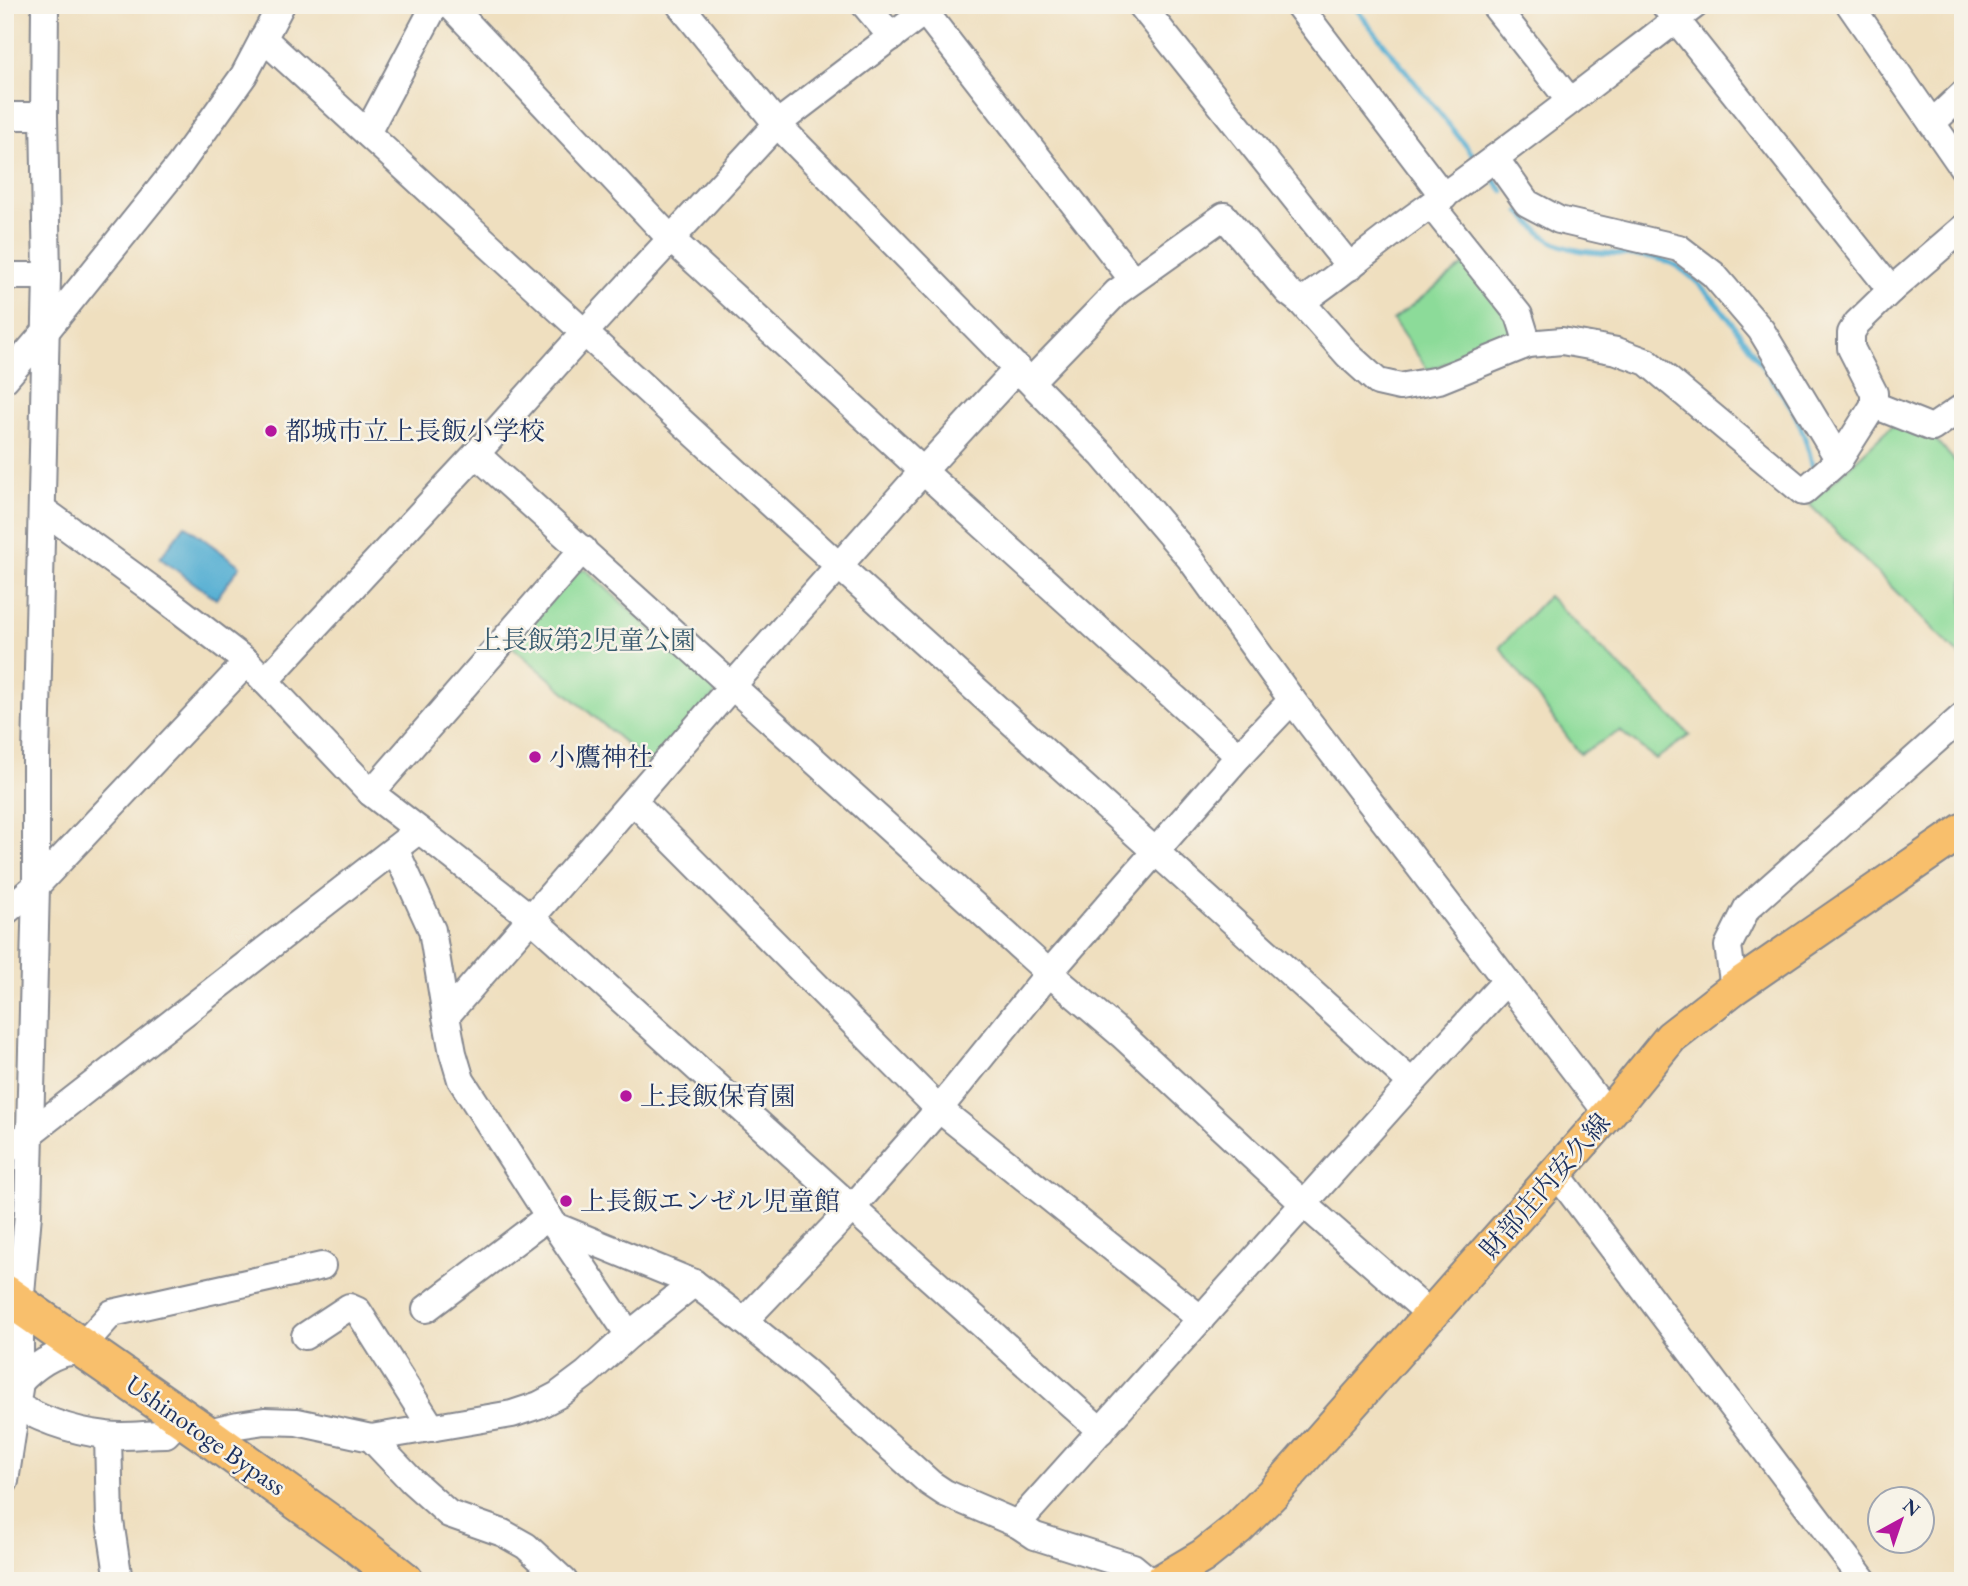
<svg xmlns="http://www.w3.org/2000/svg" width="1968" height="1586" font-family="'EB Garamond','Noto Serif JP',serif">
  <style>
    .green { fill: #8cdb99; stroke: #54857c; stroke-width: 2 }
    .water { fill: #55afd3; stroke: #386f98; stroke-width: 2 }
    .lines { fill: none; stroke-linecap: round; stroke-linejoin: round }
    .stream { stroke: #55afd3; stroke-width: 5 }
    .minor-casing { stroke: #85878e; stroke-width: 30 }
    .major-casing { stroke: #85878e; stroke-width: 37 }
    .highway-casing { stroke: #85878e; stroke-width: 42 }
    .minor { stroke: #fff; stroke-width: 26 }
    .major { stroke: #f8bf6c; stroke-width: 33 }
    .highway { stroke: #f8bf6c; stroke-width: 38 }
    .poi-dot { fill: #b5179e; stroke: #f7f3e8; stroke-width: 2.5 }
    .labels { text-anchor: middle; stroke-width: 5; stroke-linejoin: round; paint-order: stroke }
    .poi-label { font-size: 26px; fill: #1b2f5e; stroke: #f7f3e8; text-anchor: start }
    .park-label { font-size: 26px; fill: #375a6d; stroke: #f7f3e8 }
    .street-label { font-size: 26px; fill: #1b2f5e; stroke: #f7f3e8 }
  </style>
  <rect width="100%" height="100%" fill="#f7f3e8"/>
  <filter id="ink" filterUnits="userSpaceOnUse"><feTurbulence type="fractalNoise" baseFrequency=".0143" numOctaves="2"/><feDisplacementMap in="SourceGraphic" scale="14" xChannelSelector="R" yChannelSelector="G"/><feConvolveMatrix kernelMatrix="1 2 1 2 8 2 1 2 1" color-interpolation-filters="sRGB"/></filter>
  <filter id="wash" filterUnits="userSpaceOnUse"><feTurbulence type="fractalNoise" baseFrequency=".00686" numOctaves="4" result="noise"/><feDisplacementMap in="SourceGraphic" scale="28" xChannelSelector="R" yChannelSelector="G"/><feGaussianBlur stdDeviation="1.57" result="paint"/><feColorMatrix in="noise" values="0 0 0 0 0 0 0 0 0 0 0 0 0 0 0 0 0 1.4 0 .05"/><feComposite in="paint" operator="in"/></filter>
  <g filter="url(#wash)">
    <rect width="100%" height="100%" fill="#efdfbf"/>
    <g class="green">
      <path d="M1469,261L1518,336L1428,370L1393,320Z"/>
      <path d="M1894,424L1913,435L1932,436L1963,470V659L1809,504Z"/>
      <path d="M586,570L714,686L715,695L652,766L509,644L573,571Z"/>
      <path d="M1548,596L1690,735L1656,759L1620,731L1580,754L1500,647Z"/>
    </g>
    <path class="water" d="M185,525L240,566L216,599L160,558Z"/>
    <g class="lines">
      <g class="stream">
        <path d="M1353,5L1478,161"/>
        <path d="M1487,171L1503,191"/>
        <path d="M1520,212C1529,220 1537,231 1547,238C1583,262 1629,247 1668,262C1704,276 1748,345 1770,377C1777,388 1786,398 1792,408C1802,427 1809,448 1813,469"/>
      </g>
    </g>
  </g>
  <g filter="url(#ink)">
    <g class="lines">
      <defs>
        <g id="minor">
          <path d="M450,5L671,239L923,471L1239,756"/>
          <path d="M680,5L777,124L1103,456L1189,557L1292,700L1608,1114"/>
          <path d="M865,5L892,37"/>
          <path d="M1141,5L1350,267"/>
          <path d="M1298,5L1444,197"/>
          <path d="M1494,5L1570,101"/>
          <path d="M1850,5L1963,168"/>
          <path d="M1666,7L1891,290"/>
          <path d="M925,12L1133,280"/>
          <path d="M263,38L839,566L1412,1083"/>
          <path d="M5,116H44"/>
          <path d="M1932,123L1963,94"/>
          <path d="M367,133L435,5"/>
          <path d="M1495,158L1527,203L1559,220L1679,248L1713,274L1761,330L1839,460"/>
          <path d="M1431,205L1519,315L1528,344"/>
          <path d="M5,276H47"/>
          <path d="M1301,302C1344,273 1383,238 1425,209C1517,144 1605,74 1695,5"/>
          <path d="M5,379L46,331L178,167L244,75L281,5"/>
          <path d="M1031,381L1117,292L1224,216L1288,292L1301,302L1348,355L1378,382L1400,387L1439,380L1528,344L1562,341L1617,351L1647,362L1803,492L1839,460L1874,405V393L1851,348V333L1857,323L1891,290L1963,228"/>
          <path d="M1874,405L1932,428L1963,407"/>
          <path d="M476,454L1049,973L1122,1035L1304,1204L1431,1315"/>
          <path d="M265,681L476,454L584,333L777,124L933,5"/>
          <path d="M371,793L583,549"/>
          <path d="M633,801L939,1109L1201,1319"/>
          <path d="M419,830L530,917L852,1208L1101,1431"/>
          <path d="M395,849L432,930L446,1016L453,1053L461,1080L555,1226L629,1335"/>
          <path d="M5,912L36,886L247,662"/>
          <path d="M1734,988L1728,946L1747,908L1963,716"/>
          <path d="M446,1016L732,686L923,471L1018,368"/>
          <path d="M5,1150L29,1134L419,830L371,793L247,662L157,593L42,509"/>
          <path d="M1556,1173L1864,1581"/>
          <path d="M555,1226L694,1283L744,1321L803,1369L930,1483L945,1493L1017,1524L1035,1536L1133,1567L1150,1581"/>
          <path d="M426,1309L549,1216"/>
          <path d="M744,1321L852,1208L939,1109L1049,973L1239,756L1292,700"/>
          <path d="M305,1336L349,1307L358,1311L432,1428"/>
          <path d="M81,1347L112,1313L322,1266"/>
          <path d="M20,1382C33,1368 55,1351 75,1352C81,1352 87,1354 92,1355"/>
          <path d="M5,1398C34,1418 71,1431 106,1435C125,1438 146,1434 166,1434L182,1417"/>
          <path d="M204,1433L238,1425L264,1421L297,1422L371,1438L512,1414L539,1405L558,1395L586,1374L629,1335L694,1283"/>
          <path d="M108,1436L110,1521L119,1581"/>
          <path d="M371,1438L412,1481L449,1514L503,1533L526,1546L564,1581"/>
          <path d="M5,1481L20,1382V1305L28,1214L36,886V757L47,276L44,116L45,5"/>
          <path d="M1017,1524L1412,1083L1505,982"/>
        </g>
        <path id="major" d="M1161,1581L1203,1556L1238,1528L1272,1494L1608,1114L1671,1037L1734,988L1963,830"/>
        <path id="highway" d="M5,1294L204,1433L352,1540L404,1581"/>
      </defs>
      <use href="#minor" class="minor-casing"/>
      <use href="#major" class="major-casing"/>
      <use href="#highway" class="highway-casing"/>
      <use href="#minor" class="minor"/>
      <use href="#major" class="major"/>
      <use href="#highway" class="highway"/>
    </g>
  </g>
  <g class="poi-dot">
    <circle cx="271" cy="431" r="7"/>
    <circle cx="535" cy="757" r="7"/>
    <circle cx="626" cy="1096" r="7"/>
    <circle cx="566" cy="1201" r="7"/>
  </g>
  <g class="labels">
    <g class="poi-label">
      <text x="285" y="440">都城市立上長飯小学校</text>
      <text x="549" y="766">小鷹神社</text>
      <text x="640" y="1105">上長飯保育園</text>
      <text x="580" y="1210">上長飯エンゼル児童館</text>
    </g>
    <g class="park-label">
      <text x="586" y="649">上長飯第2児童公園</text>
    </g>
    <g class="street-label">
      <text transform="translate(1545 1186) rotate(-49)" y="9">財部庄内安久線</text>
      <text transform="translate(206 1435) rotate(35)" y="9">Ushinotoge Bypass</text>
    </g>
  </g>
  <rect width="1968" height="1586" fill="none" stroke="#f7f3e8" stroke-width="28"/>
  <g transform="translate(1901 1520) rotate(40)"><circle r="33" fill="#f7f3e8" stroke="#9fa5b1" stroke-width="2"/>
  <path d="M0-5L12 26L0 18L-12 26Z" fill="#b5179e"/>
  <text y="-10" font-size="19" font-weight="bold" text-anchor="middle" fill="#1b2f5e">N</text>
  </g>
</svg>
